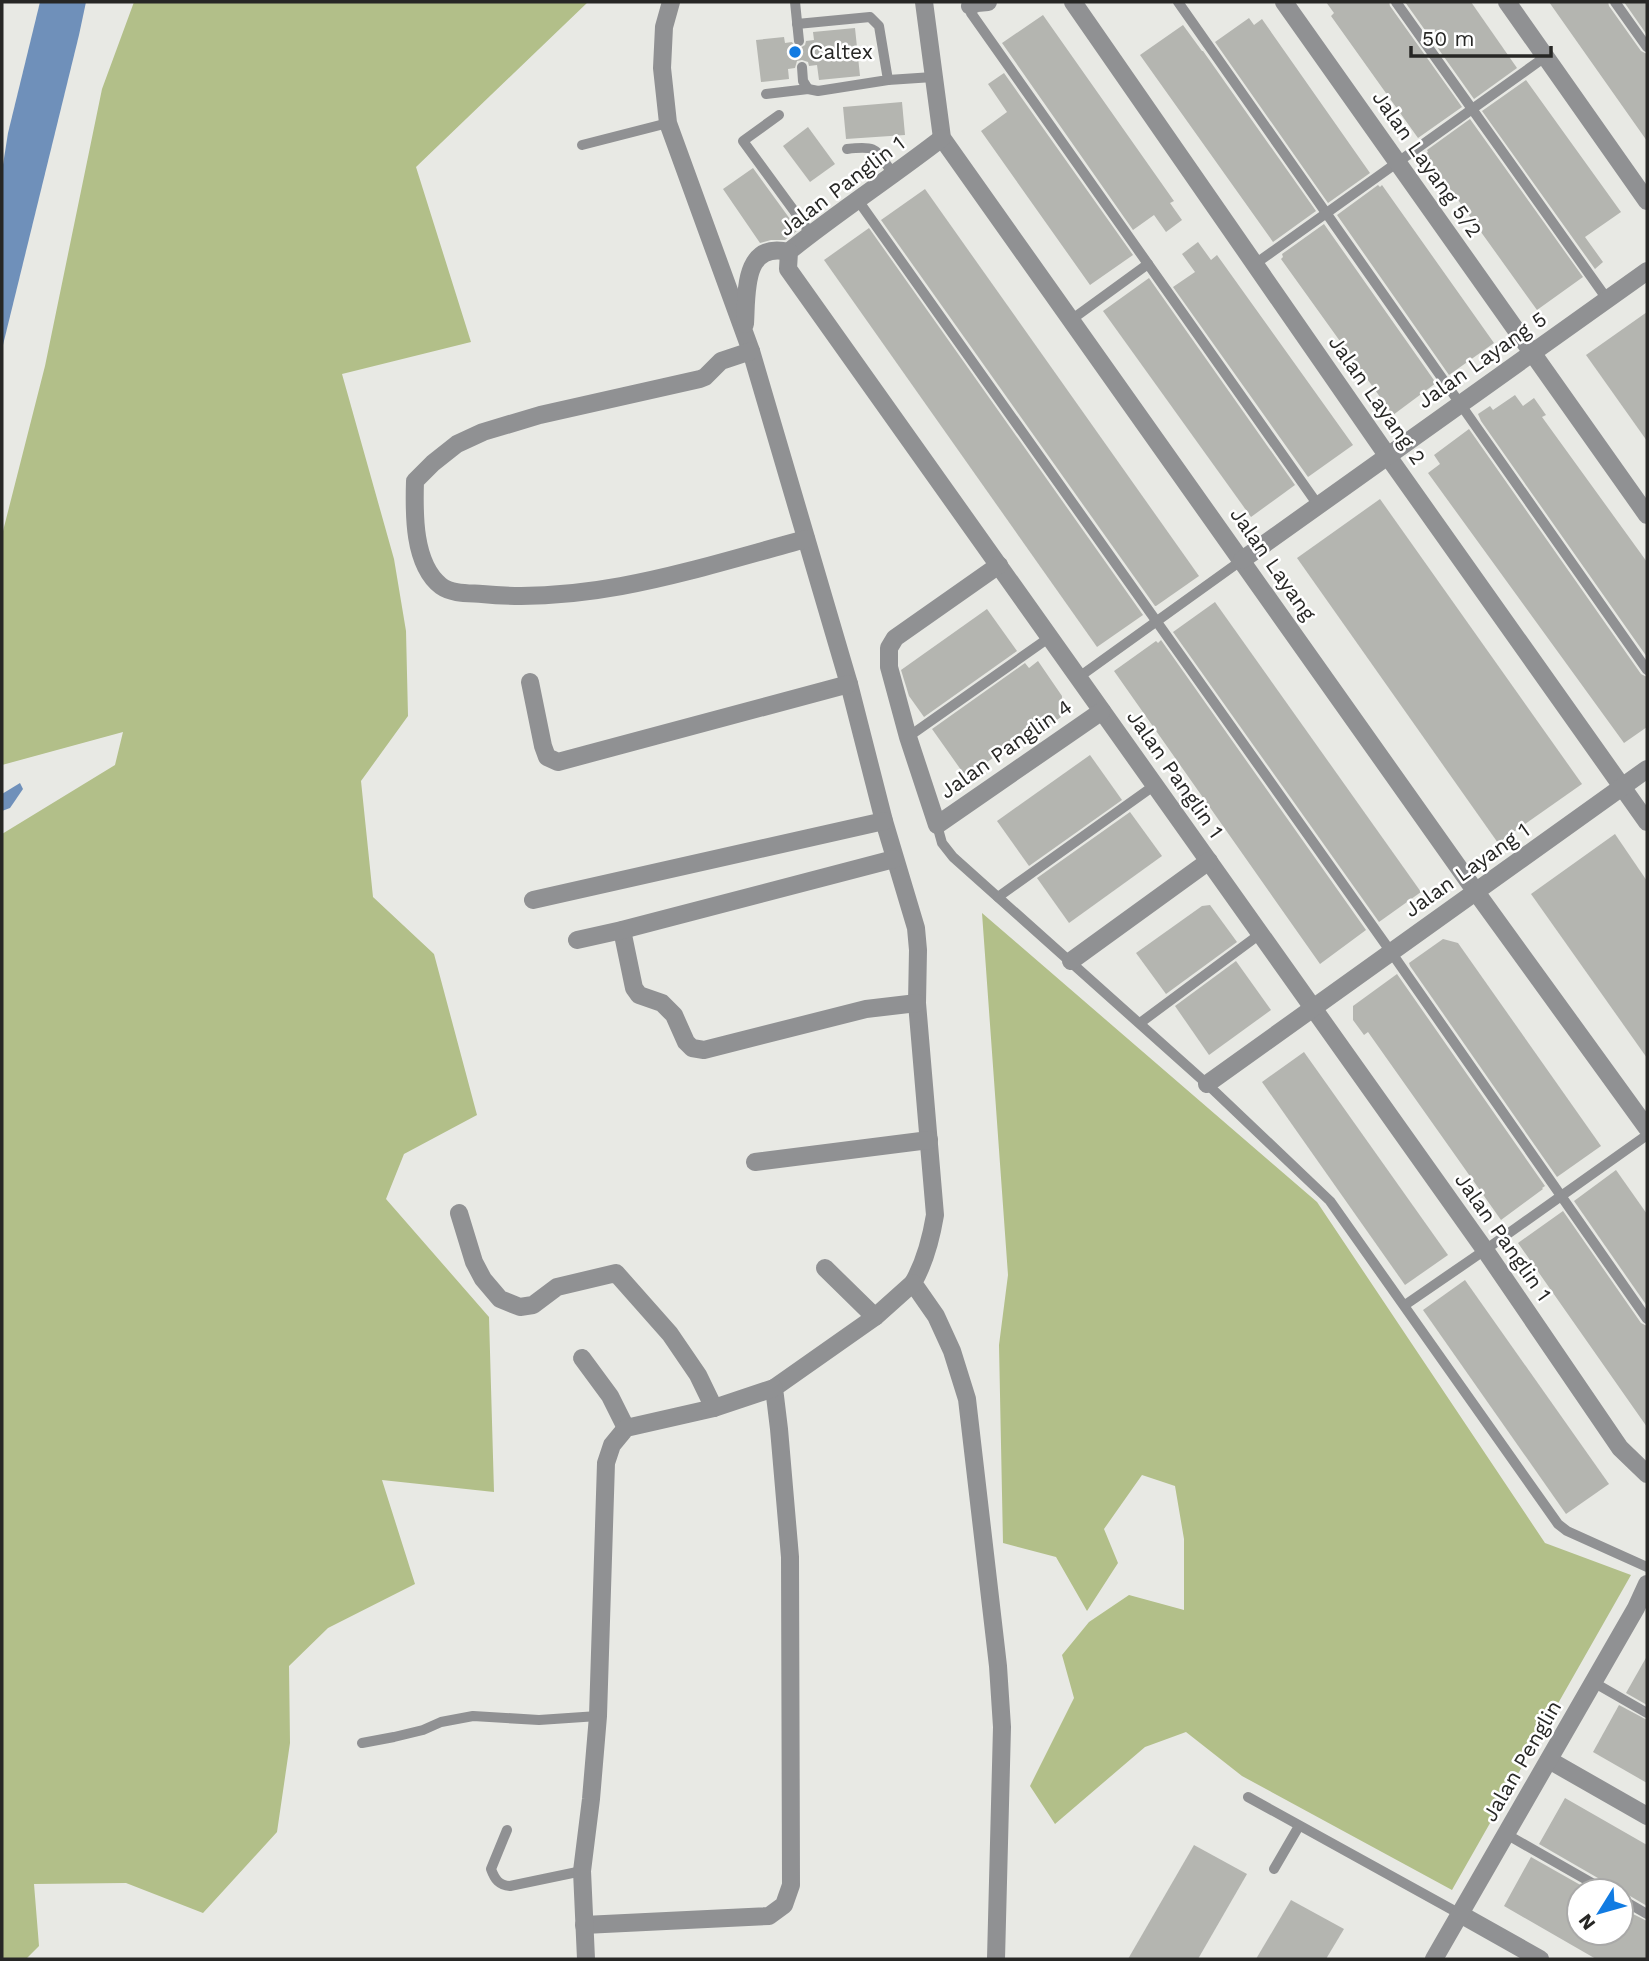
<svg xmlns="http://www.w3.org/2000/svg" width="1649" height="1961" font-family="'Work Sans',sans-serif">
  <style>
    .forest { fill: #b2bf89 }
    .water { fill: #6f90ba }
    .building { fill: #b4b5b0 }
    .lines { fill: none; stroke-linecap: round; stroke-linejoin: round }
    .service { stroke: #909193; stroke-width: 10 }
    .minor { stroke: #909193; stroke-width: 18 }
    .poi-dot { fill: #117be2; stroke: #fff; stroke-width: 2.5 }
    .labels { text-anchor: middle; stroke-width: 5; stroke-linejoin: round; paint-order: stroke }
    .poi-label { font-size: 21px; fill: #272725; stroke: #fff; text-anchor: start }
    .street-label { font-size: 21px; fill: #272725; stroke: #fff }
  </style>
  <rect width="100%" height="100%" fill="#e8e9e4"/>
  <g class="forest">
    <path d="M134,2H588L416,167L471,342L342,374L394,559L406,631L408,716L361,781L373,897L434,954L477,1115L404,1154L386,1199L489,1317L494,1492L382,1480L415,1584L328,1628L289,1666L290,1743L277,1832L203,1913L126,1883L34,1884L39,1946L26,1959H2V834L115,765L123,732L2,765V535L45,366L102,89Z"/>
    <path d="M982,913L1317,1202L1545,1543L1631,1575L1452,1890L1242,1776L1186,1732L1145,1747L1055,1824L1030,1786L1074,1698L1062,1655L1089,1622L1129,1595L1184,1610V1539L1175,1486L1142,1475L1104,1529L1118,1563L1087,1611L1056,1557L1003,1543L999,1345L1008,1275Z"/>
  </g>
  <g class="water">
    <path d="M40,2H86L79,35L2,349V171L8,133Z"/>
    <path d="M20,783L23,789L10,808L2,811V794Z"/>
  </g>
  <g class="building">
    <path d="M1326,2H1389L1390,6L1462,107L1418,138L1331,16L1334,13Z"/>
    <path d="M1405,2H1471L1517,68L1474,99Z"/>
    <path d="M1549,2H1608L1609,6L1641,51L1647,54V141Z"/>
    <path d="M1624,2H1647V35Z"/>
    <path d="M1043,15L1174,201L1170,203L1182,220L1166,232L1154,215L1133,230L1002,43Z"/>
    <path d="M1249,18L1254,25L1262,19L1370,173L1328,203L1215,42Z"/>
    <path d="M1183,25L1202,51H1203L1316,211L1273,242L1140,55Z"/>
    <path d="M855,28L860,76L819,80L817,65L809,66L808,62L802,60L797,61L795,68L788,69L789,79L761,82L756,40L784,37L785,43L792,42L795,47L800,48L805,45L806,41L814,40L813,32Z"/>
    <path d="M1004,73L1133,255L1090,285L981,131L1007,112L988,84Z"/>
    <path d="M1526,80L1621,212L1585,237L1603,262L1595,269L1482,111Z"/>
    <path d="M902,102L905,135L846,139L843,107Z"/>
    <path d="M1470,119L1583,277L1537,310L1425,154L1428,152L1427,150Z"/>
    <path d="M808,127L835,164L810,182L783,146Z"/>
    <path d="M753,168L798,230L785,240H771L760,243L723,189Z"/>
    <path d="M1378,185L1380,187L1382,185L1494,343L1449,375L1337,215Z"/>
    <path d="M925,189L1199,576L1156,606H1155L881,220Z"/>
    <path d="M1324,224L1436,383L1393,415L1281,259L1283,257L1282,254Z"/>
    <path d="M869,228L1143,615L1097,647L824,260Z"/>
    <path d="M1198,242L1211,260L1217,255L1353,445L1308,477L1173,287L1195,272L1182,254Z"/>
    <path d="M1149,278L1295,485L1251,517L1103,311Z"/>
    <path d="M1647,312V441L1586,355Z"/>
    <path d="M1515,395L1523,406L1534,398L1546,415L1542,417L1647,562V657L1481,421L1478,414L1490,406L1493,410Z"/>
    <path d="M1469,429L1641,674L1647,677V727L1624,743L1428,473L1440,464L1434,455Z"/>
    <path d="M1380,499L1582,784L1498,843L1297,558Z"/>
    <path d="M1215,602L1421,892L1379,922L1173,632Z"/>
    <path d="M987,609L1017,651L924,717L909,696L901,670Z"/>
    <path d="M1161,640L1366,930L1320,964L1114,671L1156,641L1158,643Z"/>
    <path d="M1038,661L1062,696L1061,717L1047,727L1044,722L966,777L932,729L1025,663L1029,668Z"/>
    <path d="M1090,755L1122,800L1029,866L997,821Z"/>
    <path d="M1130,812L1162,856L1069,923L1037,878Z"/>
    <path d="M1615,834L1647,881V1058L1531,894Z"/>
    <path d="M1210,905L1237,942L1166,994L1136,953L1202,906Z"/>
    <path d="M1443,939L1458,943L1601,1146L1557,1177L1410,966L1409,963Z"/>
    <path d="M1236,961L1271,1010L1209,1055L1175,1006Z"/>
    <path d="M1397,974L1545,1186L1542,1188L1543,1189L1501,1220L1368,1032L1364,1035L1353,1020V1006Z"/>
    <path d="M1304,1052L1448,1255L1405,1285L1262,1082Z"/>
    <path d="M1616,1170L1647,1214V1306L1574,1201Z"/>
    <path d="M1563,1211L1641,1323L1647,1326V1427L1518,1243Z"/>
    <path d="M1465,1280L1609,1484L1566,1514L1423,1310Z"/>
    <path d="M1647,1656V1705L1626,1693Z"/>
    <path d="M1619,1705L1647,1720V1783L1593,1752Z"/>
    <path d="M1565,1798L1647,1845V1906L1625,1893L1613,1891L1610,1885L1539,1844Z"/>
    <path d="M1194,1845L1247,1874L1198,1959H1128Z"/>
    <path d="M1531,1857L1591,1891H1579V1933H1621V1908L1647,1921V1959H1596L1504,1906Z"/>
    <path d="M1291,1900L1344,1929L1326,1959H1256Z"/>
  </g>
  <g class="lines">
    <g class="service">
      <path d="M795,2L799,41"/>
      <path d="M1178,2L1647,670"/>
      <path d="M1396,2L1607,299"/>
      <path d="M1615,2L1647,47"/>
      <path d="M970,6L971,13L1318,505"/>
      <path d="M797,24L870,17L879,26L888,80L818,91L808,89"/>
      <path d="M888,80L933,77"/>
      <path d="M766,94L808,89L803,81L802,67"/>
      <path d="M779,115L743,141L811,234"/>
      <path d="M582,145L668,123"/>
      <path d="M847,149C880,145 875,150 894,175"/>
      <path d="M857,199L1391,952L1647,1319"/>
      <path d="M1255,264L1545,57"/>
      <path d="M1071,320L1148,264"/>
      <path d="M1079,677L1242,560"/>
      <path d="M908,737L1050,637"/>
      <path d="M937,825L942,843L953,857L1207,1084L1330,1201L1558,1524L1567,1531L1647,1567"/>
      <path d="M998,897L1155,785"/>
      <path d="M1140,1023L1260,934"/>
      <path d="M1405,1305L1485,1250L1647,1135"/>
      <path d="M1593,1682L1647,1713"/>
      <path d="M362,1743L394,1737L423,1730L441,1722L473,1716L539,1720L598,1716"/>
      <path d="M1248,1797L1460,1914"/>
      <path d="M507,1830L491,1869C495,1880 499,1885 510,1886L582,1871"/>
      <path d="M1506,1834L1606,1891"/>
      <path d="M1274,1869L1299,1826"/>
      <path d="M1621,1899L1647,1914"/>
    </g>
    <g class="minor">
      <path d="M671,2L664,27L662,68L668,123L751,351L849,684L884,821L916,928L918,950L917,1003L935,1215C931,1239 925,1262 913,1283L936,1316L952,1351L967,1399L998,1666L1002,1727L996,1959"/>
      <path d="M924,2L942,138L1476,892L1647,1128"/>
      <path d="M1073,2L1387,455L1647,822"/>
      <path d="M1284,2L1647,515"/>
      <path d="M1507,2L1647,201"/>
      <path d="M970,6L977,3L988,2"/>
      <path d="M942,138C893,176 841,210 792,249L789,252L788,269L1485,1250L1620,1448L1647,1474"/>
      <path d="M745,324C747,294 742,241 789,252"/>
      <path d="M751,351L721,361L705,377L700,379L540,415L483,432L457,444L433,463L415,481C414,513 413,564 441,586C452,594 469,593 482,594C592,605 701,567 806,539"/>
      <path d="M1242,560L1647,271"/>
      <path d="M999,565L895,638L889,648V667L908,737L937,825L1102,711"/>
      <path d="M530,682L543,746L547,757L558,762L849,684"/>
      <path d="M533,900L884,821"/>
      <path d="M622,930L634,988L639,995L662,1003L674,1015L686,1042L692,1048L704,1050L866,1009L917,1003"/>
      <path d="M577,940L622,930L894,859"/>
      <path d="M1071,961L1209,861"/>
      <path d="M1207,1084L1647,769"/>
      <path d="M755,1162L929,1140"/>
      <path d="M459,1213L474,1262L483,1279L500,1299L520,1307L533,1305L557,1287L616,1273L670,1334L698,1375L714,1408"/>
      <path d="M825,1268L875,1317"/>
      <path d="M582,1358L610,1396L626,1428"/>
      <path d="M1549,1760L1647,1816"/>
      <path d="M1460,1914L1540,1959"/>
      <path d="M584,1925L769,1916L784,1905L791,1885L790,1557L779,1429L774,1388L875,1317L913,1283"/>
      <path d="M586,1959L582,1871L591,1799L598,1716L606,1463L612,1445L626,1428L714,1408L774,1388"/>
      <path d="M1434,1959L1636,1608L1647,1584"/>
    </g>
  </g>
  <circle class="poi-dot" cx="795" cy="52" r="7"/>
  <g class="labels">
    <g class="poi-label">
      <text x="809" y="59">Caltex</text>
    </g>
    <g class="street-label">
      <text transform="translate(1427 164) rotate(55)" y="7">Jalan Layang 5/2</text>
      <text transform="translate(842 186) rotate(-37)" y="7">Jalan Panglin 1</text>
      <text transform="translate(1482 360) rotate(-35)" y="7">Jalan Layang 5</text>
      <text transform="translate(1377 400) rotate(55)" y="7">Jalan Layang 2</text>
      <text transform="translate(1273 564) rotate(55)" y="7">Jalan Layang</text>
      <text transform="translate(1006 749) rotate(-35)" y="7">Jalan Panglin 4</text>
      <text transform="translate(1175 774) rotate(55)" y="7">Jalan Panglin 1</text>
      <text transform="translate(1467 870) rotate(-35)" y="7">Jalan Layang 1</text>
      <text transform="translate(1503 1237) rotate(55)" y="7">Jalan Panglin 1</text>
      <text transform="translate(1522 1761) rotate(-60)" y="7">Jalan Penglin</text>
    </g>
  </g>
  <rect width="1649" height="1961" fill="none" stroke="#272725" stroke-width="7"/>
  <g transform="translate(1600 1912) rotate(233)"><circle r="33" fill="#ffffff" stroke="#a9a9a8" stroke-width="2"/>
  <path d="M0-5L12 26L0 18L-12 26Z" fill="#117be2"/>
  <text y="-10" font-size="19" font-weight="bold" text-anchor="middle" fill="#272725">N</text>
  </g>
  <path d="M1411 46v10h140v-10" fill="none" stroke="#272725" stroke-width="3.5"/>
  <text x="1422" y="46" font-size="21" fill="#272725" stroke="#ffffff" stroke-width="5" paint-order="stroke">50 m</text>
</svg>
